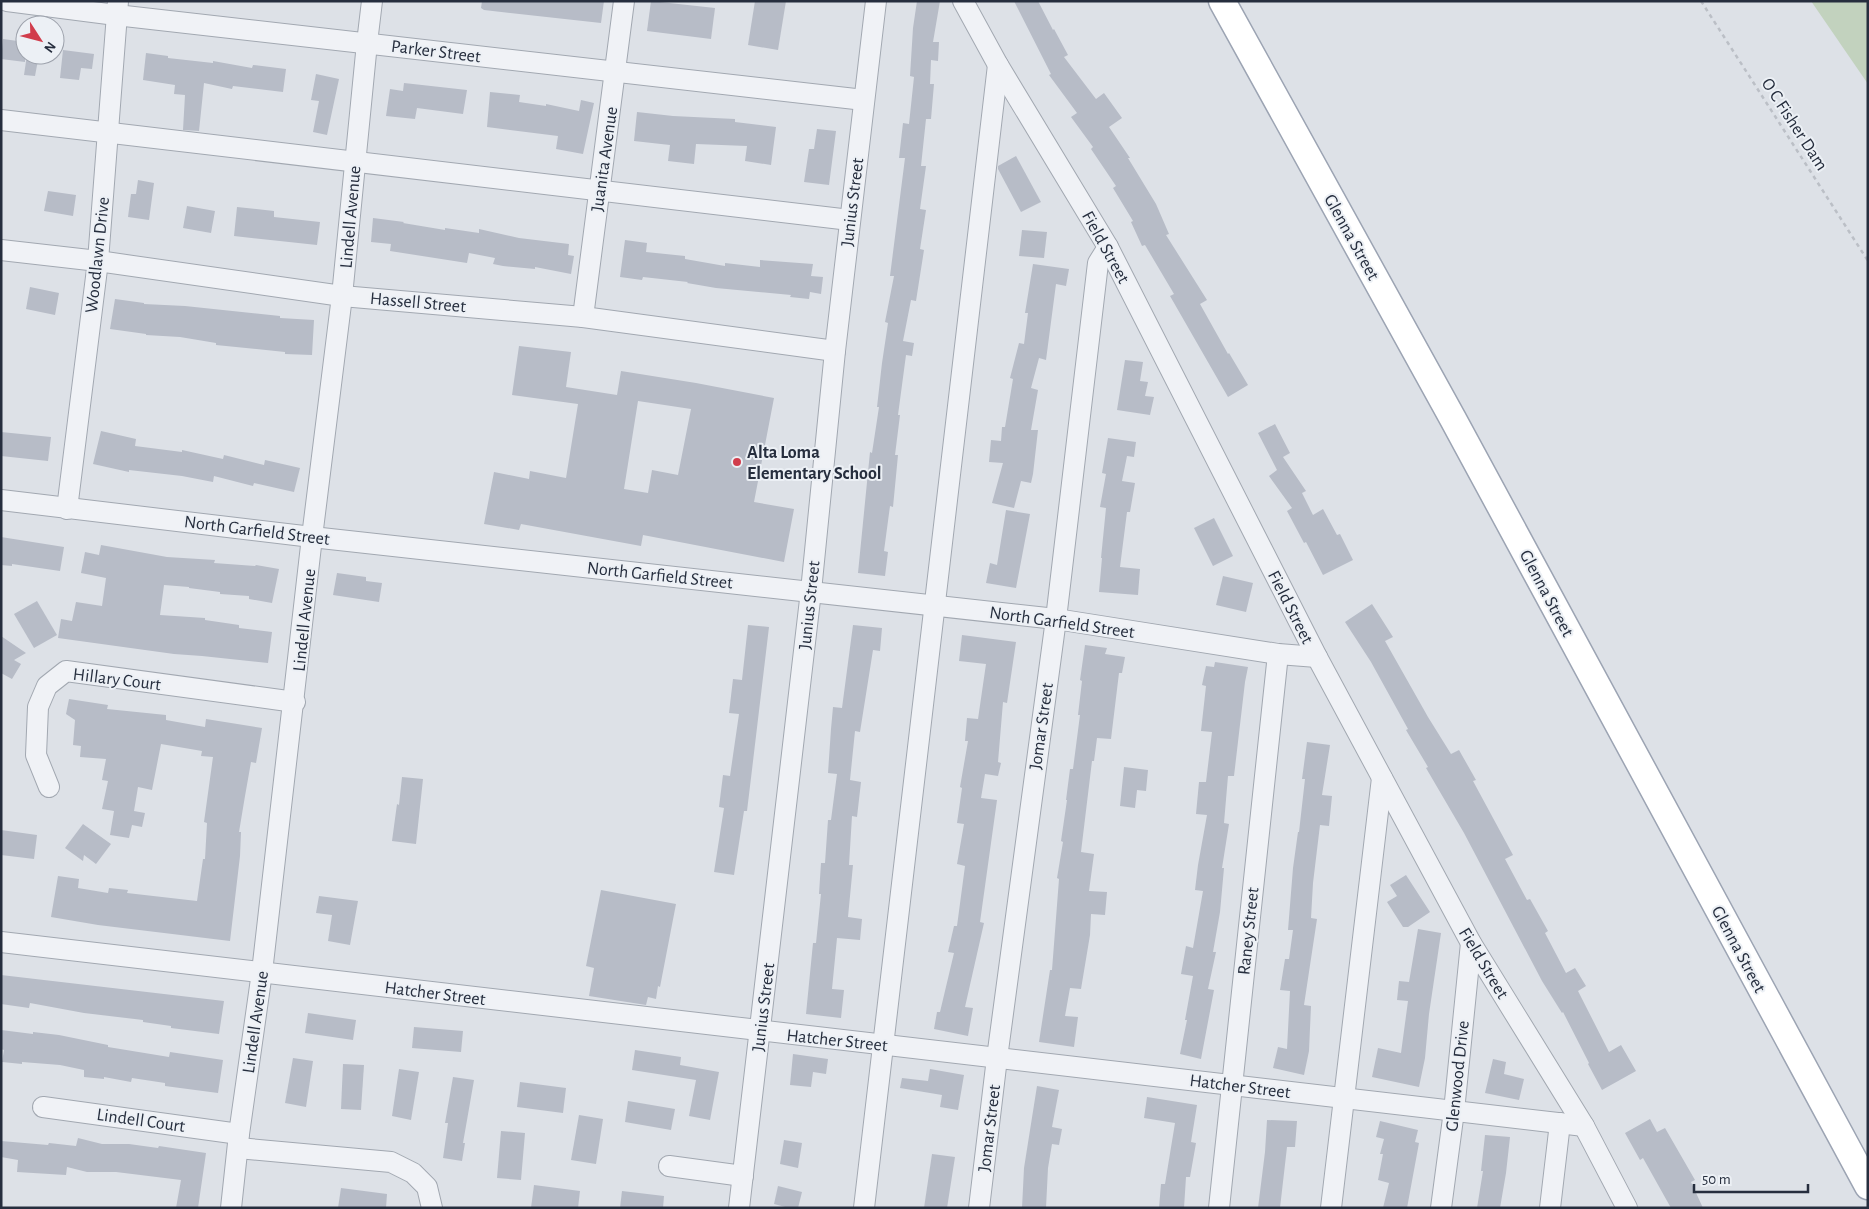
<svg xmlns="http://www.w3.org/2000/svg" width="1869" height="1209" font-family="'Alegreya Sans',sans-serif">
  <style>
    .park { fill: #c2d2be }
    .building { fill: #b7bcc7; fill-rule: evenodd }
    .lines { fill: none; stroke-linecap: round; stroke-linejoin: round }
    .minor-casing { stroke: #a2a8b1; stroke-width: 22 }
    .major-casing { stroke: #9ca4b3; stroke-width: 29 }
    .path { stroke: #bbbfc6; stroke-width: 2.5; stroke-dasharray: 4 4; stroke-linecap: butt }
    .minor { stroke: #f0f2f6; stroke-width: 20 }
    .major { stroke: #fff; stroke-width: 26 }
    .poi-dot { fill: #d13d4c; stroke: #ecf0f5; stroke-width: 2 }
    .labels { text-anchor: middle; stroke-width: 4; stroke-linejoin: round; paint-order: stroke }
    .street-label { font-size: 18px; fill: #262e3e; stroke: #ecf0f5 }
    .poi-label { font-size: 18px; font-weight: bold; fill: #262e3e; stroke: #ecf0f5; text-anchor: start }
  </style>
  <rect width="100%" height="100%" fill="#dde1e7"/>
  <path class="park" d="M1812,1H1868V84L1811,1Z"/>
  <g class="building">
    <path d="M482,1H604L601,23L484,10L481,8Z"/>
    <path d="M651,1L715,8L711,39L647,31Z"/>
    <path d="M755,1H786L778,50L748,45Z"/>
    <path d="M917,1H940L933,42H939L938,61L931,60L930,84H934L931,119H926L921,166H926L920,209L926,210L920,249L924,250L916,301L911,300L903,341L914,343L912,356L906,355L898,415H900L895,455H898L893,507L890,506L884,551L888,552L885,576L858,573L870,452L872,453L879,407H877L882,363L888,323L885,322L894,276H890L905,158H899L903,123L909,124L914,77L910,76L913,28Z"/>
    <path d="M1014,1H1038L1053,30L1054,29L1068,55L1064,57L1096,99L1104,93L1122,118L1109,127L1130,158H1128L1156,204L1169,234L1166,235L1207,300L1200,304L1228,354L1229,353L1248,385L1228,397L1170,296L1174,294L1145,245L1142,246L1131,222L1133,221L1113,188L1116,186L1091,149L1093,147L1071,117L1077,113L1049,75L1051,74Z"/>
    <path d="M3,39L25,42V62L1,59Z"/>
    <path d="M63,50L94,54L92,69L81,68L79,80L60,78Z"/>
    <path d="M146,53L168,56V58L213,63V61L252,68L253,65L286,69L283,92L233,86L232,89L204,83L199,131L183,130L185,95L174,94L175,85L143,80Z"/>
    <path d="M27,55H39L35,76L24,75Z"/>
    <path d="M316,74L339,79L327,135L313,132L319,101L311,100Z"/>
    <path d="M404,83L467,90L463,114L417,108L415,119L386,116L390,89L403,91Z"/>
    <path d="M490,92L520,95L519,102L546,106V104L579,111L581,100L594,103L583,154L556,149L558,136L487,127Z"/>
    <path d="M637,112L673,116L735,119V122L776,127L771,165L745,161L747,146L696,144L694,164L668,161L670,145L634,141Z"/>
    <path d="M817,129L836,131L829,185L804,182L809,149H814Z"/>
    <path d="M1016,156L1041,202L1021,212L998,169V166Z"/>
    <path d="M138,180L154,183L149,220L128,217L131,194H136Z"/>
    <path d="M48,191L76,195L73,216L44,211Z"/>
    <path d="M187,206L215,211L211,233L183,228Z"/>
    <path d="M237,207L274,211V217L320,222L317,245L234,236Z"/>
    <path d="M373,218L404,222L403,223L445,230V228L479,233V229L519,238L569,244L568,255L574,256L571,274L535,267V269L503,266L493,264L495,258L469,253L467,263L390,251L391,244L371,242Z"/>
    <path d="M1022,230L1047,232L1044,258L1019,256Z"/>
    <path d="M625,240L647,243L646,252L685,256V259L725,266V263L760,267V260L813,264L811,276L823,277L821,294L810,292L809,299L790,297L791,295L716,288L687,283L688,282L643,277L642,280L620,277Z"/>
    <path d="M1033,264L1069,269L1066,286L1056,284L1046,360L1039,358L1031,388L1038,390L1031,430H1038L1033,474L1031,483L1021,481L1014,508L992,503L1003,463L989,462L991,440L1001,441L1002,427H1005L1013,379L1010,378L1019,343L1024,344L1028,313H1025Z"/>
    <path d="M30,287L59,293L55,315L26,309Z"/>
    <path d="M115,299L144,303V304L185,306L280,316V318L314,320L312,355L285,354V352L216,345V343L180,337L146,335V334L110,329Z"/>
    <path d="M519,346L571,352L566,387L617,395L621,371L696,383L774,398L754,502L794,509L784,562L643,535L641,546L521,524L519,530L484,524L494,472L529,479L530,471L566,478L578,404L512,395ZM638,401L691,409L678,475L652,470L648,493L624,489Z"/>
    <path d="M1125,360L1143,362L1140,381L1148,382L1145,396L1154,397L1150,415L1117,410Z"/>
    <path d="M1275,424L1290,453L1283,457L1306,491L1302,493L1313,515L1323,509L1337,535L1340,534L1353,560L1323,575L1306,542L1304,543L1287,511L1292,508L1269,476L1277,470L1258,433Z"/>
    <path d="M101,431L136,439L135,446L182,452V450L223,459L224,455L264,465L265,460L300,468L294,492L254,483L253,486L214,476L213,482L182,476L129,470V472L93,464Z"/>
    <path d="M1,432L51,437L48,461L1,456Z"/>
    <path d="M1108,438L1136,442L1134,457L1127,456L1122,481L1135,483L1130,512H1127L1120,567L1140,569L1138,595L1099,592L1102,558H1101L1106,508L1100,507L1106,474L1102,473Z"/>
    <path d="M1006,510L1030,514L1016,588L986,583L990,563L997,565Z"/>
    <path d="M1214,518L1233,556L1213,566L1194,528Z"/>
    <path d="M1,537L64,547L60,571L12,564V566L1,565Z"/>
    <path d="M101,545L167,557L215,560L214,563L255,566L256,565L279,569L272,603L249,599V596L220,594V592L189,588V587L164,585L160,615L205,618V620L239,625V628L272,632L268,663L202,656L174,654L58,638L61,619L72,621L76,602L102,606L106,578L81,573L85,552L99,555Z"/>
    <path d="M337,573L366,577V581L382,583L379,602L333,595Z"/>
    <path d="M1223,576L1253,583L1246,612L1216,605Z"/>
    <path d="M37,601L57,635L34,648L14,614Z"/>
    <path d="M1372,604L1393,637L1385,641L1428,717L1451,754L1459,750L1476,780L1473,781L1513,855L1505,859L1527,900L1530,899L1548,931L1545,933L1566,973L1575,968L1586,986L1578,991L1609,1052L1621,1045L1636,1071L1602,1090L1588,1064L1589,1063L1563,1012L1562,1013L1542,981L1464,833L1426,768L1428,767L1406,730L1408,729L1371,662L1345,622Z"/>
    <path d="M748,625L769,627L751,778L747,811H744L734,875L714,872L724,808L719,807L723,775L730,776L739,714L729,713L733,679L742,680Z"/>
    <path d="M853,625L882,628L880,651L873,650L860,732L855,731L850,780L861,782L857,817L852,816L849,865H853L848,917L862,919L860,940L837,938L832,989L844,990L841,1018L806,1014L813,943H816L821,894H819L821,863H825L828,820H831L837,774L828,773L831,729L833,707L842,708Z"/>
    <path d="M962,635L1016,642L1007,703L1003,702L998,762L1001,763L998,776L985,774L981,798L997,800L980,922L984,923L965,1007L973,1008L968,1036L934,1029L937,1012H940L954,953L948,952L954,926H957L965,866L957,864L964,824L957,823L962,788L960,787L968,741H965L967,718L978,719L986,664L959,661Z"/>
    <path d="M1,636L26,653L14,660L21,664L12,679L1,673Z"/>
    <path d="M1085,645L1107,648L1105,654L1125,657L1122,673H1119L1111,739L1097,738L1094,761H1092L1081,852L1094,854L1089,891L1107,892L1105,915L1091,914L1090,935L1081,989L1070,988L1065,1016L1078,1017L1074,1047L1039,1042L1050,970H1052L1059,879L1057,878L1063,842L1061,841L1067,800H1066L1070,769H1073L1080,715H1078L1082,681L1080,680Z"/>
    <path d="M1215,662L1248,667L1245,682L1234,776H1228L1224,823L1229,824L1222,868H1224L1220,912L1213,952H1216L1208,989L1214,990L1201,1059L1180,1054L1187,1020H1185L1193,976L1181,974L1186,946L1193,948L1203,891L1195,890L1198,865L1207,815L1196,814L1199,782H1206L1212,732L1201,731L1206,686L1202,685L1206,666L1214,667Z"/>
    <path d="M69,699L108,705L107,709L166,715V720L205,727L206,719L262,728L256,763L251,762L245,796L239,832H241L240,856L230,941L98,925L51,917L58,876L79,879L78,888L108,893L109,888L128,890L127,893L197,901L203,859H205L207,823L204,822L213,757L201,756L202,751L161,744L152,790L138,787L134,811L145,813L142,827L132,825L129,838L110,835L114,811L102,809L108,781L102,780L106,759L80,757L81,746L73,745L75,720L66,714Z"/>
    <path d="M1307,742L1330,745L1322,795L1332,796L1329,826L1320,825L1313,883L1311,918L1317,919L1304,1005L1311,1006L1309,1051L1304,1075L1273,1068L1278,1047L1287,1049L1290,991L1280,990L1285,959H1289L1293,930H1288L1293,868L1298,832H1299L1305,779H1302Z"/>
    <path d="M1124,767L1148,770L1146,791L1137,790L1135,808L1120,806Z"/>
    <path d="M402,777L423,779L416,844L392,841L397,804L399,805Z"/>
    <path d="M83,824L111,844L96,864L84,855L83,861L65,848Z"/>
    <path d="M1,830L37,835L34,859L1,855Z"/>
    <path d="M1406,875L1430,912L1408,927H1403L1387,902L1397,896L1390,885Z"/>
    <path d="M601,890L676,904L660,987L658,986L656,999L648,997L646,1005L589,996L594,968L586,966Z"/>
    <path d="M319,896L358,901L350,945L328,941L332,915L316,913Z"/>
    <path d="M1418,929L1441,933L1429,1014L1425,1058L1419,1087L1372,1077L1378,1048L1401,1053L1408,1001L1397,1000L1399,981L1409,982Z"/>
    <path d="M1,975L224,1001L219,1034L171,1028V1026L143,1022V1020L84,1013L30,1003L29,1008L1,1004Z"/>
    <path d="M308,1013L356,1020L353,1040L305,1033Z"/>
    <path d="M414,1027L463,1031L461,1052L412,1048Z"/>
    <path d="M1,1030L33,1034V1032L59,1035L108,1045V1047L169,1057L170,1052L223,1060L218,1093L165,1086V1083L132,1078L131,1082L104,1077V1079L84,1077V1070L60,1065L22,1062V1064L2,1062L4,1050L1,1049Z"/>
    <path d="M635,1050L681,1057L680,1065L719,1072L710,1120L689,1116L696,1080L632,1070Z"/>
    <path d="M793,1054L828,1059L826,1074L813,1072L811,1087L790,1085Z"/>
    <path d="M293,1058L313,1061L306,1107L285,1103Z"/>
    <path d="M1493,1059L1506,1062L1504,1074L1524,1079L1519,1100L1485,1093Z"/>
    <path d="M343,1064L364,1065L361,1110L341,1109Z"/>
    <path d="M399,1069L419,1072L411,1120L392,1116Z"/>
    <path d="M930,1069L964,1075L958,1110L940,1107L942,1095L900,1088L902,1078L928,1081Z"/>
    <path d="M453,1077L474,1080L463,1143H465L462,1161L443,1158L448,1123H445Z"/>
    <path d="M520,1082L566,1088L563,1113L517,1107Z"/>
    <path d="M1037,1086L1059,1090L1052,1127L1062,1129L1059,1145L1052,1144L1048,1168L1046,1208H1022L1024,1168Z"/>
    <path d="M1147,1097L1197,1105L1191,1142L1196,1143L1190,1177H1186L1184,1208H1159L1161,1184H1165L1175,1123L1144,1118Z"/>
    <path d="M628,1101L675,1109L671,1130L625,1122Z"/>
    <path d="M579,1115L603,1119L596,1164L571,1160Z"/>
    <path d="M1650,1119L1657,1132L1665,1128L1695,1180L1691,1182L1703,1208H1671L1643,1158L1640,1160L1625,1133Z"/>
    <path d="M1267,1120L1297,1121L1295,1147H1287L1280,1208H1258L1265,1152Z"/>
    <path d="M1380,1121L1418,1130L1415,1142L1419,1143L1407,1208H1383L1389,1183L1378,1180L1383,1154H1380L1384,1139L1376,1137Z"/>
    <path d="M501,1131L525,1133L521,1180L497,1178Z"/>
    <path d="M1485,1135L1510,1137L1506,1173L1500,1208H1477L1483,1171H1481Z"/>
    <path d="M78,1138L102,1144H129L158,1148L159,1146L206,1153L198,1208H176L181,1180L116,1172H87L67,1167L66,1175L17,1172L18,1160L1,1157V1141L48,1145L49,1143L76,1146Z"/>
    <path d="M784,1140L802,1143L798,1168L780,1164Z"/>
    <path d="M932,1154L955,1157L947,1208H924Z"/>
    <path d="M534,1185L580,1191L578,1208H531Z"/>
    <path d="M778,1186L802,1192L798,1208H789L774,1204Z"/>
    <path d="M341,1188L387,1194L386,1208H338Z"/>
    <path d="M622,1191L664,1196L663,1208H620Z"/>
  </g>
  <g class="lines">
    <defs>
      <g id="minor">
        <path d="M7,1L116,15L864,100"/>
        <path d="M963,1L998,65L1108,247L1317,657L1471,943L1584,1126L1627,1208"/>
        <path d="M1,120L850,220"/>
        <path d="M1,250L98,261L342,296L583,317L835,351"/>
        <path d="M583,317L624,1"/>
        <path d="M1,500L312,537L1056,619L1278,654L1317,657"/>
        <path d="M67,509L98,261L118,1"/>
        <path d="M49,787L36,755L38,707L47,686L66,671L295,702"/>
        <path d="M1,942L1584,1126"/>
        <path d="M43,1107L239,1134"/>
        <path d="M238,1148L391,1162L413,1173L427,1187L432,1208"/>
        <path d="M669,1166L743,1176"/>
        <path d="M231,1208L239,1134L262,972L312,537L342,296L367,43L372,1"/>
        <path d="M739,1208L811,591L835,351L876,1"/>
        <path d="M864,1208L998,65"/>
        <path d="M979,1208L997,1058L1056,619L1098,263L1108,247"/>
        <path d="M1219,1208L1278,654"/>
        <path d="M1331,1208L1382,778"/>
        <path d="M1441,1208L1454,1111L1471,943"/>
        <path d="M1550,1208L1560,1123"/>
      </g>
      <path id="major" d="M1222,1L1453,419L1868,1186"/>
    </defs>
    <use href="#minor" class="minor-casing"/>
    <use href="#major" class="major-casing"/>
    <path class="path" d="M1701,1L1868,261"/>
    <use href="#minor" class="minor"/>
    <use href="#major" class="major"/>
  </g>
  <circle class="poi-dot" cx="737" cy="462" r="5"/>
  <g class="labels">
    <g class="street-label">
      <text transform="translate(436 51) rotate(7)" y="6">Parker Street</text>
      <text transform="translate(1795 124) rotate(57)" y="6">O C Fisher Dam</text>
      <text transform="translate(604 159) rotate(-82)" y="6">Juanita Avenue</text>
      <text transform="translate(852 202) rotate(-83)" y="6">Junius Street</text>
      <text transform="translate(350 217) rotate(-85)" y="6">Lindell Avenue</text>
      <text transform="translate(1352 237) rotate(61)" y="6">Glenna Street</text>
      <text transform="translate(1106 247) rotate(61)" y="6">Field Street</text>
      <text transform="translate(97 255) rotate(-84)" y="6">Woodlawn Drive</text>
      <text transform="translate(418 302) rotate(5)" y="6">Hassell Street</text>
      <text transform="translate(257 530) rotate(7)" y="6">North Garfield Street</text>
      <text transform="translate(660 575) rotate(6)" y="6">North Garfield Street</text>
      <text transform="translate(1547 593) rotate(62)" y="6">Glenna Street</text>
      <text transform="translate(809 605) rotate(-84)" y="6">Junius Street</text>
      <text transform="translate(1291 607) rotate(63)" y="6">Field Street</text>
      <text transform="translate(304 620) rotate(-84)" y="6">Lindell Avenue</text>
      <text transform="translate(1062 622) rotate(8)" y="6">North Garfield Street</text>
      <text transform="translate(117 679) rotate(7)" y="6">Hillary Court</text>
      <text transform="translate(1041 726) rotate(-82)" y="6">Jomar Street</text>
      <text transform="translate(1248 931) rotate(-84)" y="6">Raney Street</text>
      <text transform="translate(1739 949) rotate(62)" y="6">Glenna Street</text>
      <text transform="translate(1484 963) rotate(59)" y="6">Field Street</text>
      <text transform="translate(435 993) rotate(7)" y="6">Hatcher Street</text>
      <text transform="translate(763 1007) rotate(-83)" y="6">Junius Street</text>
      <text transform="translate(255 1022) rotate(-82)" y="6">Lindell Avenue</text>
      <text transform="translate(837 1040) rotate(6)" y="6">Hatcher Street</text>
      <text transform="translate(1457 1076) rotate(-84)" y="6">Glenwood Drive</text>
      <text transform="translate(1240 1086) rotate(7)" y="6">Hatcher Street</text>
      <text transform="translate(141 1120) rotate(8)" y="6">Lindell Court</text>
      <text transform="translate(989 1128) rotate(-83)" y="6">Jomar Street</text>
    </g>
    <g class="poi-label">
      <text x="747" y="458">Alta Loma<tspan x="747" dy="21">Elementary School</tspan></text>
    </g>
  </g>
  <rect width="1869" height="1209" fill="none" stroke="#262e3e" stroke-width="5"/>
  <g transform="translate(40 40) rotate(126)"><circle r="24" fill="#ecf0f5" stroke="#9da2ac"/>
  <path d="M0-4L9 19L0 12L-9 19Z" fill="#d13d4c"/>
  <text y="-8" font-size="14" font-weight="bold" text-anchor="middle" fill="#262e3e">N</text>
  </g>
  <path d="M1694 1184v8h114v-8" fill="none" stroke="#262e3e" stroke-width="2.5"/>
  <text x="1702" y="1184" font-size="15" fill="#262e3e" stroke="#ecf0f5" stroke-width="4" paint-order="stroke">50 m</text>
</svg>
